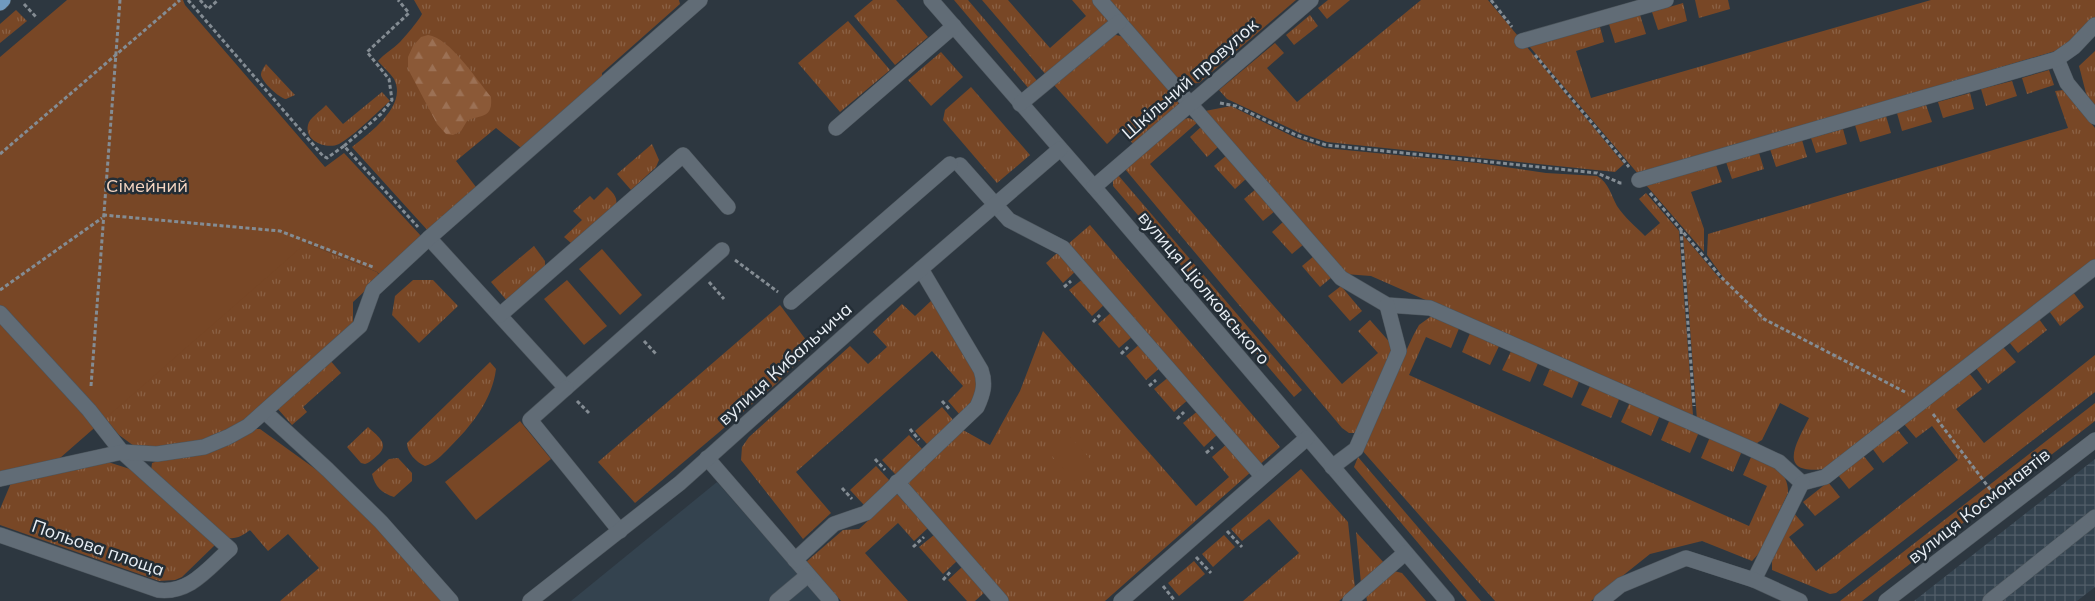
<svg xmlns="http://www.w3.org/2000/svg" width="2095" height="601" font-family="Mulish,sans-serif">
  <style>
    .built { fill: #34434f }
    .industrial { fill: url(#industrial-grid) }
    .grass { fill: url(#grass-tufts) }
    .forest { fill: url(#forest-firs) }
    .park { fill: #784726 }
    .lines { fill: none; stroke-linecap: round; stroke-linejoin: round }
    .minor-casing { stroke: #4c555c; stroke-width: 16 }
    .major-casing { stroke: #4c555c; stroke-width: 16 }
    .path { stroke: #848c93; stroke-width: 3; stroke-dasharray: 4 2.5; stroke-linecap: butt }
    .minor { stroke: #616c76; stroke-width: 15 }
    .major { stroke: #709abf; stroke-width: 15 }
    .labels { text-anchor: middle; stroke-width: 5; stroke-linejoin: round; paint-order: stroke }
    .street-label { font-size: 18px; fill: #eaf0f6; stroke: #232d35 }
    .park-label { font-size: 18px; fill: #f6d6c2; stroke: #232d35 }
  </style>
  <defs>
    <pattern id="industrial-grid" width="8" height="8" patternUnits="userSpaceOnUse" patternTransform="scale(1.25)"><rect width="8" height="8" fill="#34434f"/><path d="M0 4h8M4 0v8" fill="none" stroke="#525e69"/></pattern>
    <pattern id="grass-tufts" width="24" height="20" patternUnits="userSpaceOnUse" patternTransform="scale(1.25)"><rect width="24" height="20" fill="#784726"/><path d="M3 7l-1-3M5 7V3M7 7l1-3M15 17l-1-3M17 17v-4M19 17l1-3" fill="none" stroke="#8b6246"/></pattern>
    <pattern id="forest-firs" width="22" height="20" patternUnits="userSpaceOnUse" patternTransform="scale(1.25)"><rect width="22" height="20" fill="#8b5937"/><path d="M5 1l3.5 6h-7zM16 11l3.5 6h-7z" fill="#9c7155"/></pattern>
  </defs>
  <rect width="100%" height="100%" fill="#2d3740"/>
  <path class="built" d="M717,482L821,601H571Z"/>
  <path class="industrial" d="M2095,459V587L2077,601H1914Z"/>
  <g class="grass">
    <path d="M414,0H679L680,4L602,73V81L521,148L496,128L456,161L476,187L429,232L352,147C369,133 408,106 394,79C390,73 383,67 378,61C384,54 393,49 400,42C405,37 419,20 422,14Z"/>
    <path d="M873,0H896L928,37L895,65L854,16Z"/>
    <path d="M954,0H968L1039,83L1030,90Z"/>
    <path d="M982,0H1008L1050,48L1086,16L1072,0H1093L1112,21L1047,76Z"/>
    <path d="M1106,0H1296L1199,83L1180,84Z"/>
    <path d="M1328,0H1350L1327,19L1318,8Z"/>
    <path d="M1421,0H1488L1624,164L1615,172L1327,142L1300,133L1227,99L1219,90L1275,43L1284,53L1267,68L1297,102Z"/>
    <path d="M1695,0H1728L1730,9L1699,18Z"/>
    <path d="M1931,0H2095V17L2069,45L2062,49L1639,175L1529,46L1600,27L1604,42L1576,51L1591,98Z"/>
    <path d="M1683,3L1687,21L1658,30L1652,12Z"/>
    <path d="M16,10L27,21L0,43V24Z"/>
    <path d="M1310,15L1318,26L1294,45L1286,35Z"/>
    <path d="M1640,15L1646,34L1615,43L1609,24Z"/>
    <path d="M848,21L890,70L840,112L798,63Z"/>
    <path d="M1116,35L1125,37L1179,101L1178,105L1134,145L1121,130L1107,144L1054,85L1111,36Z"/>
    <path d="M2095,51V109L2088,101L2079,66Z"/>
    <path d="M941,52L963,77L931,106L908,80Z"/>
    <path d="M266,64L295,95L286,99C279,98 262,82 261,75C261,71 264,67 266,64Z"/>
    <path d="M2049,70L2054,85L2027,94L2022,78Z"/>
    <path d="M2012,81L2017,96L1986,106L1981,89Z"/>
    <path d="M971,87L1030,155L997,183L943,120L945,110Z"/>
    <path d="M2063,90L2095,128V259L1825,469C1776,475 1796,444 1809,418L1780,403L1762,440L1755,444L1697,420L1683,235L1721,280L1723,277L1707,255L1708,234L2068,128L2055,91Z"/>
    <path d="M382,92L390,101C376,113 354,136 339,144C327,150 304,141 308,125C309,118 321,111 326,105L343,124Z"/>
    <path d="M1970,93L1974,109L1943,118L1938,102Z"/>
    <path d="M1926,105L1932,122L1902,131L1897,113Z"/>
    <path d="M1231,106L1296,138L1325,148L1478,163L1546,173L1597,176C1609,183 1611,195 1617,206C1624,217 1636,227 1645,236L1660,223L1639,199L1646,193L1679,231L1693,415L1691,417L1371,276L1345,274L1205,111Z"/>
    <path d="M1886,116L1891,133L1860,142L1855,125Z"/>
    <path d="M1189,118L1198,122L1150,164L1342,384L1378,353L1358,331L1370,320L1394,347L1358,430L1354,433H1349L1342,428L1125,169L1184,119Z"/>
    <path d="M1202,126L1219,146L1207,157L1190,137Z"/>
    <path d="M1843,129L1847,144L1816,153L1811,138Z"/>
    <path d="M1802,140L1807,157L1776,167L1770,149Z"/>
    <path d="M652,144L659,160L656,167L631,190L617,174Z"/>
    <path d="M1759,153L1764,169L1732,179L1726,162Z"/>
    <path d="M1227,155L1247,178L1235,189L1214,166Z"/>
    <path d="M1716,165L1722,182L1691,192L1704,229V252L1646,185Z"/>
    <path d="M1118,175L1302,390L1294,397L1113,186V180Z"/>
    <path d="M607,187C614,194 619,198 615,208L571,243L564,237L582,220L573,211L590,196L594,200Z"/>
    <path d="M1256,189L1275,211L1263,221L1244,199Z"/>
    <path d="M106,217L306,243L377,272L380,277L353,302V325L252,416L207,440L162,448L134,446L119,435L105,418Z"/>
    <path d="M1284,221L1304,244L1292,254L1272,232Z"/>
    <path d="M1090,225L1280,447L1258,466L1067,245Z"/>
    <path d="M534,246L545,261V266L508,302L491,282Z"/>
    <path d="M1056,254H1059L1077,270L1063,283L1046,263Z"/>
    <path d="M1314,256L1332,277L1320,287L1302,266Z"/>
    <path d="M1084,278L1106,303L1092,316L1069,290Z"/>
    <path d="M413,280H433L458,306L419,343L392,315L395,296Z"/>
    <path d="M1341,286L1362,311L1350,321L1328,296Z"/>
    <path d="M2073,292L2084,307L2060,326L2049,311Z"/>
    <path d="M932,300L978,377C981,394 971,405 960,415L948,401L963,386L932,351L796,472L831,513L803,539L741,460L742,447L749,437L850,346L868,364L887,347L873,332L902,304L915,316Z"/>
    <path d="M780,305L812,348L776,384L635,503L598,462Z"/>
    <path d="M1113,311L1134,335L1119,348L1098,324Z"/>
    <path d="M1430,317H1436L1460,326L1451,348L1426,337L1409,375L1749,526L1767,486L1743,475L1752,455C1769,463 1789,471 1788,493L1761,551L1752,561L1702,541L1650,554L1591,601H1495L1361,449L1413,336L1419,325Z"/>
    <path d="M2039,319L2047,330L2018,353L2009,342Z"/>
    <path d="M1043,331L1196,506L1229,477L1212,457L1228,443L1252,471L1105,601H1009L905,484L963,430L990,445L1020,391Z"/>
    <path d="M1471,331L1500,344L1490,365L1462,352Z"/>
    <path d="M1141,343L1161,367L1146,380L1126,356Z"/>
    <path d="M2003,347L2016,362L1988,384L1976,368Z"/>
    <path d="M1512,349L1539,361L1530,382L1502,370Z"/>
    <path d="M2095,355V392L1836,593L1830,594L1772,570V556L1794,513L1804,525L1789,537L1816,571L1958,460L1932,426L1916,438L1904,424L1969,373L1982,389L1956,409L1984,443Z"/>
    <path d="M329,359L341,373L303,407L307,412L292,425L277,408Z"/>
    <path d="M490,362L496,369C492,401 471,426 449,448C442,455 435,463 425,466C416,462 407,453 407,443Z"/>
    <path d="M1551,366L1580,379L1572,398L1543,385Z"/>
    <path d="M1170,376L1189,399L1174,412L1154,389Z"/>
    <path d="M1591,384L1620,397L1611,418L1581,405Z"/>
    <path d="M1630,402L1660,415L1651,436L1621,422Z"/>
    <path d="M2095,403V421L1862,601H1840Z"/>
    <path d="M942,407L954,421L928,445L915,431Z"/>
    <path d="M1199,410L1219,433L1204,447L1183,423Z"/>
    <path d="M1670,419L1699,432L1690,453L1661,440Z"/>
    <path d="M368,427C376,435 390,443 379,454C374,458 371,462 365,464L361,463L347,447Z"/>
    <path d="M253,429H260L325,476L358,506L442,601H280L319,568L288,534L268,551L250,530C241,537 235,540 223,537L151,471L152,463Z"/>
    <path d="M1897,429L1908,443L1883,463L1872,448Z"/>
    <path d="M909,435L923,450L896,475L882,460Z"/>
    <path d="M1710,437L1742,451L1733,472L1701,458Z"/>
    <path d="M1863,455L1874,469L1849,489L1838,475Z"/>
    <path d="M1358,457L1481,601H1467L1354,467Z"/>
    <path d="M398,458L412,473V481L394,497C382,493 375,487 372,474L389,459Z"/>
    <path d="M108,462L133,470L217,543L182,577L175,580L159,581L0,525V509L11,483Z"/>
    <path d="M876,466L890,481L864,505L850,490Z"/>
    <path d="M1301,469L1348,522L1355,588L1339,601H1243L1299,553L1269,519L1242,541L1231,529Z"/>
    <path d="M1828,482L1840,497L1815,516L1803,502Z"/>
    <path d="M897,494L928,528L914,541L898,523L865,553L908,601H841L806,562L843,530L859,529Z"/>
    <path d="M1356,532L1385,564L1361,583Z"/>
    <path d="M934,535L957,561L943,574L919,547Z"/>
    <path d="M1224,535L1235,547L1213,567L1202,554Z"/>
    <path d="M1194,561L1205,574L1179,596L1168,583Z"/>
    <path d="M962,567L985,592L975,601H967L948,580Z"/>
    <path d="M1394,571L1402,573L1426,601H1367L1366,595Z"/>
  </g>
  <path class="forest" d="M428,35C450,38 476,79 491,97C493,119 481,114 467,121L461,131L453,135L446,134L437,124L408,69V57L413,46L421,37Z"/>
  <g class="park">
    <path d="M67,0H183L185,5L325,167L344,153L422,237L380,275L377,272L306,243L60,458L0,472V57Z"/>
    <path d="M602,249L642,295L620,315L579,269Z"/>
    <path d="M567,280L607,326L584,345L544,299Z"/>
    <path d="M520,421L551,459L476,520L445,482Z"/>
    <path d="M1070,437L1094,463L1075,481L1051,455Z"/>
  </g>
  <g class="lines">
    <defs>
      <g id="minor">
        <path d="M931,0L1106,201L1447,601"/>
        <path d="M1100,0L1341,278L1387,305L1430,308L1749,448L1779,462L1802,483L1825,477L2095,267"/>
        <path d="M1522,41L1666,0"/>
        <path d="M2057,59L2067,83L2095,117"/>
        <path d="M1020,104L1119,22"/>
        <path d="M836,128L954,26"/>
        <path d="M960,165L1009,220L1063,248L1262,476"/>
        <path d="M1639,180L2057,59L2074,47L2095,25"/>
        <path d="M1094,187L1311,0"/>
        <path d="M429,238L566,388L722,250"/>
        <path d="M791,302L950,164"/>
        <path d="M0,313L89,410L122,452L230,549C208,568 190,594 158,590L0,535"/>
        <path d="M500,315L683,155L728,207"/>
        <path d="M566,388L530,420L620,531"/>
        <path d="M265,412L328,470L381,522L451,601"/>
        <path d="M707,458L831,601"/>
        <path d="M1332,467L1356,449L1399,351L1387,305"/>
        <path d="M0,479L122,452L157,454L204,447L228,437L248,426L360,326L373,290L429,238L700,0"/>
        <path d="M897,482L1001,601"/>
        <path d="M795,560L834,524L866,513L977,407C983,394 986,384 981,370L921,269"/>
        <path d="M1754,580L1802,483"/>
        <path d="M530,601L680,483L871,312L1060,149"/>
        <path d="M777,601L808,575"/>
        <path d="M1121,601L1307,438"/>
        <path d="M1350,601L1405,553"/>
        <path d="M1601,601L1621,585L1686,558L1754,580L1800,601"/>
        <path d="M1886,601L2095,440"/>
        <path d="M1990,601L2095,517"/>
      </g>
      <path id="major" d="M0,3L3,0"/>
    </defs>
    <use href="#minor" class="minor-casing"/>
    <use href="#major" class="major-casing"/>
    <g class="path">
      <path d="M188,0L323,156L327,158L344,146L418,227"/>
      <path d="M200,0L208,9L218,0"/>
      <path d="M1491,0L1512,27"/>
      <path d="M24,4L37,18"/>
      <path d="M1535,55L1629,167"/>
      <path d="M1220,103L1236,106L1296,135L1326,145L1597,173L1620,183H1623"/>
      <path d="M344,146L381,114L392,100L389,79L367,52L409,13L398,0"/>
      <path d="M0,154L180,0"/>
      <path d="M1650,193L1721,277L1764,319L1905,392"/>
      <path d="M103,215L280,231L373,267"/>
      <path d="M1681,230L1694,406"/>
      <path d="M735,260L778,292"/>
      <path d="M709,282L724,299"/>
      <path d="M1064,287L1071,281"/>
      <path d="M0,290L102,218"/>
      <path d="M1093,322L1100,315"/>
      <path d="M644,341L657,355"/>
      <path d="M1121,354L1128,347"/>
      <path d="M91,386L120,0"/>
      <path d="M1149,386L1156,380"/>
      <path d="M577,401L589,413"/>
      <path d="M942,401L950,410"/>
      <path d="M1933,414L1996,497"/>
      <path d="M1177,419L1184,412"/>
      <path d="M910,429L919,440"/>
      <path d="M1206,453L1213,447"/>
      <path d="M875,459L885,470"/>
      <path d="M842,488L852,499"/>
      <path d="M1227,531L1242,547"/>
      <path d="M913,547L924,537"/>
      <path d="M1196,557L1211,573"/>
      <path d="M943,580L951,571"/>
      <path d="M1163,586L1175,601"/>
    </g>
    <use href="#minor" class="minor"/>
    <use href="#major" class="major"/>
  </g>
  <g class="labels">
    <g class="street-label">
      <text transform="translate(1190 79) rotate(-41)" y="6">Шкільний провулок</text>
      <text transform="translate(1204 288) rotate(50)" y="6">вулиця Ціолковського</text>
      <text transform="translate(785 364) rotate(-42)" y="6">вулиця Кибальчича</text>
      <text transform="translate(1979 506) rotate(-38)" y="6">вулиця Космонавтів</text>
      <text transform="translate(98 548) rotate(19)" y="6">Польова площа</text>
    </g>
    <g class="park-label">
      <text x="147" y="192">Сімейний</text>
    </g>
  </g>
</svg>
